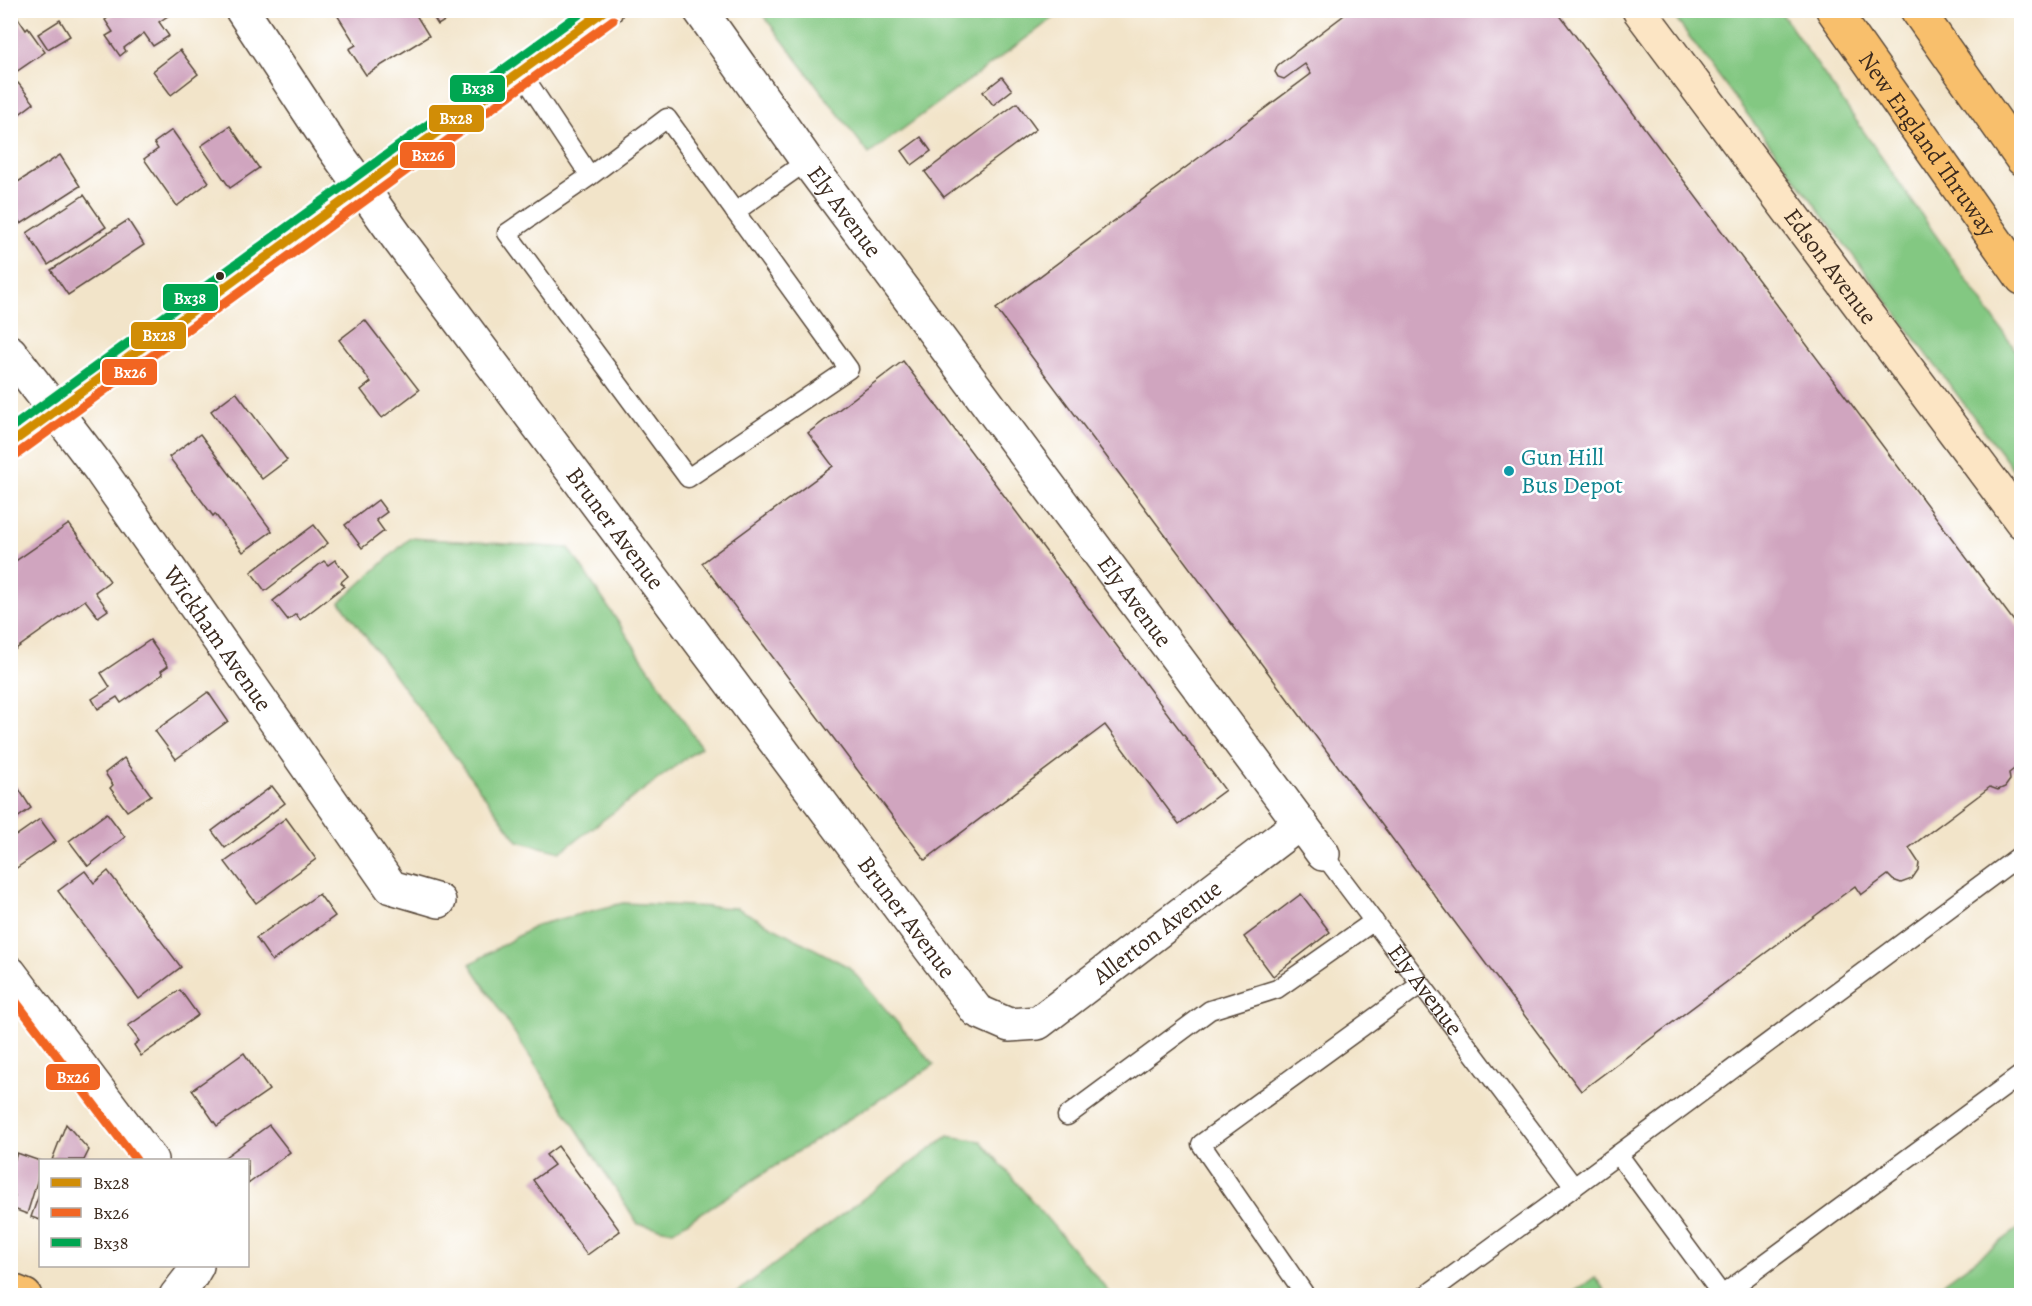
<svg xmlns="http://www.w3.org/2000/svg" width="2032" height="1306" font-family="Alegreya,serif">
  <style>
    .green { fill: #83c882; stroke: #5f7950; stroke-width: 1.5 }
    .building { fill: #d0a5bf }
    .lines { fill: none; stroke-linecap: round; stroke-linejoin: round }
    .lane-casing { stroke: #564638; stroke-width: 21 }
    .street-casing { stroke: #564638; stroke-width: 36 }
    .secondary-casing { stroke: #564638; stroke-width: 36 }
    .primary-casing { stroke: #564638; stroke-width: 36 }
    .highway-casing { stroke: #564638; stroke-width: 36 }
    .lane { stroke: #fff; stroke-width: 18 }
    .street { stroke: #fff; stroke-width: 33 }
    .secondary { stroke: #fce5c4; stroke-width: 33 }
    .primary { stroke: #f8bf6c; stroke-width: 33 }
    .highway { stroke: #f8bf6c; stroke-width: 33 }
    .bus-1-casing { stroke: #fff; stroke-width: 14 }
    .bus-2-casing { stroke: #fff; stroke-width: 14 }
    .bus-3-casing { stroke: #fff; stroke-width: 14 }
    .bus-1 { stroke: #d18d06; stroke-width: 9 }
    .bus-2 { stroke: #f26522; stroke-width: 9 }
    .bus-3 { stroke: #00a651; stroke-width: 9 }
    .bus-dot { fill: #3b2a1e; stroke: #fff; stroke-width: 2 }
    .culture-dot { fill: #0f9aa8; stroke: #fff; stroke-width: 2 }
    .labels { text-anchor: middle; stroke-width: 5; stroke-linejoin: round; paint-order: stroke }
    .street-label { font-size: 24px; fill: #3b2a1e; stroke: #fff }
    .culture-label { font-size: 24px; fill: #0d838f; stroke: #fff; text-anchor: start }
    .line-badge { stroke: #fff; stroke-width: 2 }
    .badge-label { font-size: 16px; text-anchor: middle; font-weight: bold; fill: #fff }
  </style>
  <rect width="100%" height="100%" fill="#fff"/>
  <filter id="ink" filterUnits="userSpaceOnUse"><feTurbulence type="fractalNoise" baseFrequency=".0167" numOctaves="2"/><feDisplacementMap in="SourceGraphic" scale="12" xChannelSelector="R" yChannelSelector="G"/><feConvolveMatrix kernelMatrix="1 2 1 2 8 2 1 2 1" color-interpolation-filters="sRGB"/></filter>
  <filter id="wash" filterUnits="userSpaceOnUse"><feTurbulence type="fractalNoise" baseFrequency=".008" numOctaves="4" result="noise"/><feDisplacementMap in="SourceGraphic" scale="24" xChannelSelector="R" yChannelSelector="G"/><feGaussianBlur stdDeviation="1.35" result="paint"/><feColorMatrix in="noise" values="0 0 0 0 0 0 0 0 0 0 0 0 0 0 0 0 0 1.4 0 .05"/><feComposite in="paint" operator="in"/></filter>
  <g filter="url(#wash)">
    <rect width="100%" height="100%" fill="#f2e4c9"/>
    <g class="green">
      <path d="M760,11H1063L869,154Z"/>
      <path d="M1670,11H1780L2021,358V480Z"/>
      <path d="M410,538L569,548L701,747L560,852L518,841L340,602Z"/>
      <path d="M623,903L737,908L849,967L934,1065L673,1231L638,1224L470,964L537,925Z"/>
      <path d="M948,1136L981,1141L1112,1295H733Z"/>
      <path d="M2021,1227V1295H1927Z"/>
      <path d="M1595,1277L1608,1295H1570Z"/>
    </g>
    <g id="blocks">
      <g class="building">
        <path d="M119,10H170L172,13L159,22L169,36L153,46L144,33L124,48L126,51L120,56L106,36L113,32L105,20Z"/>
        <path d="M334,10H396L400,16L413,10L429,36L366,75L349,49L356,45Z"/>
        <path d="M429,10H451L454,15L438,25Z"/>
        <path d="M1351,10H1383L1387,16L1395,10H1556L2022,632V763L2009,773L2010,780L2005,787L1998,790L1990,787L1909,848L1919,863L1918,870L1912,879L1901,883L1893,880L1888,875L1861,895L1855,886L1581,1091L996,309L1311,74L1305,64L1284,79L1278,77L1275,72L1278,65Z"/>
        <path d="M18,18L26,30L28,28L45,52L10,76V24Z"/>
        <path d="M60,20L70,36L48,49L38,34Z"/>
        <path d="M180,50L198,74L171,95L153,71Z"/>
        <path d="M1002,77L1012,90L993,105L983,92Z"/>
        <path d="M18,83L34,103L10,121V88Z"/>
        <path d="M1017,103L1036,129L944,197L925,172Z"/>
        <path d="M230,126L259,168L230,188L201,146Z"/>
        <path d="M172,130L209,182L177,206L144,159L158,149L154,143Z"/>
        <path d="M921,137L931,151L912,165L902,151Z"/>
        <path d="M60,155L80,186L21,224L10,208V187Z"/>
        <path d="M84,195L106,227L48,265L27,233Z"/>
        <path d="M128,220L144,245L68,295L51,270Z"/>
        <path d="M365,320L419,390L382,418L361,390L371,382L339,340Z"/>
        <path d="M903,361L1225,790L1179,824L1105,725L925,860L702,563L833,466L808,433Z"/>
        <path d="M236,392L287,460L262,479L211,411Z"/>
        <path d="M200,434L272,531L243,552L215,514L213,516L169,457Z"/>
        <path d="M378,500L387,512L376,520L384,531L362,548L345,525Z"/>
        <path d="M69,524L110,581L95,592L108,610L98,617L85,600L10,653V565Z"/>
        <path d="M314,525L328,543L265,591L251,572Z"/>
        <path d="M335,560L348,576L341,582L344,586L300,620L296,614L288,620L273,601L324,561L328,565Z"/>
        <path d="M150,640L168,666L161,671L163,674L121,703L117,697L98,709L92,699L110,687L101,673Z"/>
        <path d="M208,692L228,721L176,759L155,731Z"/>
        <path d="M124,758L151,795L127,811L110,788L113,785L105,773Z"/>
        <path d="M17,786L31,808L10,823V791Z"/>
        <path d="M272,786L285,803L225,848L212,831Z"/>
        <path d="M107,813L125,837L88,866L69,841Z"/>
        <path d="M286,818L316,859L256,903L225,862Z"/>
        <path d="M40,819L56,841L15,869L10,862V840Z"/>
        <path d="M85,871L94,883L108,871L181,967L139,999L58,891Z"/>
        <path d="M319,894L335,916L272,961L256,938Z"/>
        <path d="M1301,894L1330,932L1273,976L1244,937Z"/>
        <path d="M180,990L198,1015L141,1056L134,1045L139,1041L128,1026Z"/>
        <path d="M244,1053L269,1090L217,1126L192,1090Z"/>
        <path d="M66,1124L89,1150L84,1160H52Z"/>
        <path d="M269,1125L290,1152L248,1184V1160H221Z"/>
        <path d="M558,1146L620,1231L587,1255L533,1180L554,1165L546,1155Z"/>
        <path d="M17,1153L40,1161V1172L27,1214L11,1208L15,1196L10,1195V1173Z"/>
        <path d="M40,1192V1220L31,1217Z"/>
      </g>
    </g>
  </g>
  <g filter="url(#ink)">
    <use href="#blocks" fill-opacity="0" stroke="#564638" stroke-width="1.5"/>
    <g class="lines">
      <defs>
        <g id="lane">
          <path d="M521,72L590,176L667,118L849,369L688,478L507,233L590,176"/>
          <path d="M735,212L807,161"/>
          <path id="s1" d="M1323,854L1574,1187"/>
          <path d="M1067,1116L1210,1010L1277,989L1374,921"/>
          <path d="M1618,1154L1722,1295L2022,1074"/>
          <path d="M1306,1296L1201,1144L1421,984"/>
          <path d="M1425,1296L1574,1187L2022,854"/>
        </g>
        <g id="street">
          <path id="s2" d="M242,10L329,142L397,237L977,1011L1009,1025L1038,1023L1300,823"/>
          <path id="s3" d="M700,10L807,161L1323,854"/>
          <path id="s4" d="M10,352L99,468L391,887L439,901"/>
          <path d="M10,973L151,1160"/>
          <path d="M176,1296L190,1278L197,1266"/>
        </g>
        <g id="secondary">
          <path id="s5" d="M1639,10L2022,522"/>
          <path d="M10,444L606,10"/>
        </g>
        <path id="primary" d="M10,1290L25,1296"/>
        <g id="highway">
          <path id="s6" d="M1833,10L2022,278"/>
          <path d="M1917,10L2022,159"/>
        </g>
      </defs>
      <use href="#lane" class="lane-casing"/>
      <use href="#street" class="street-casing"/>
      <use href="#secondary" class="secondary-casing"/>
      <use href="#primary" class="primary-casing"/>
      <use href="#highway" class="highway-casing"/>
      <use href="#lane" class="lane"/>
      <use href="#street" class="street"/>
      <use href="#secondary" class="secondary"/>
      <use href="#primary" class="primary"/>
      <use href="#highway" class="highway"/>
      <defs>
        <path id="bus-1" d="M10,444L605,10"/>
        <g id="bus-2">
          <path d="M17,454L613,20"/>
          <path d="M10,994L136,1160"/>
        </g>
        <path id="bus-3" d="M10,429L585,10"/>
      </defs>
      <use href="#bus-1" class="bus-1-casing"/>
      <use href="#bus-2" class="bus-2-casing"/>
      <use href="#bus-3" class="bus-3-casing"/>
      <use href="#bus-1" class="bus-1"/>
      <use href="#bus-2" class="bus-2"/>
      <use href="#bus-3" class="bus-3"/>
    </g>
  </g>
  <circle class="bus-dot" cx="220" cy="276" r="5"/>
  <circle class="culture-dot" cx="1509" cy="471" r="6"/>
  <g class="labels">
    <g class="street-label">
      <text dy="8" stroke="none"><textPath href="#s6" startOffset="164">New England Thruway</textPath></text>
      <text dy="8" stroke="none"><textPath href="#s3" startOffset="248">Ely Avenue</textPath></text>
      <text dy="8" stroke="none"><textPath href="#s5" startOffset="320">Edson Avenue</textPath></text>
      <text dy="8" stroke="none"><textPath href="#s2" startOffset="639">Bruner Avenue</textPath></text>
      <text dy="8" stroke="none"><textPath href="#s3" startOffset="734">Ely Avenue</textPath></text>
      <text dy="8" stroke="none"><textPath href="#s4" startOffset="354">Wickham Avenue</textPath></text>
      <text dy="8" stroke="none"><textPath href="#s2" startOffset="1125">Bruner Avenue</textPath></text>
      <text dy="8" stroke="none"><textPath href="#s2" startOffset="1456">Allerton Avenue</textPath></text>
      <text dy="8" stroke="none"><textPath href="#s1" startOffset="170">Ely Avenue</textPath></text>
    </g>
    <g class="culture-label">
      <text x="1521" y="465">Gun Hill<tspan x="1521" dy="28">Bus Depot</tspan></text>
    </g>
  </g>
  <g class="line-badge">
    <rect x="449" y="74" width="57" height="29" rx="6" fill="#00a651"/>
    <rect x="428" y="104" width="57" height="29" rx="6" fill="#d18d06"/>
    <rect x="399" y="141" width="57" height="28" rx="6" fill="#f26522"/>
    <rect x="162" y="283" width="57" height="29" rx="6" fill="#00a651"/>
    <rect x="130" y="321" width="57" height="29" rx="6" fill="#d18d06"/>
    <rect x="101" y="358" width="57" height="28" rx="6" fill="#f26522"/>
    <rect x="45" y="1063" width="56" height="28" rx="6" fill="#f26522"/>
  </g>
  <g class="badge-label">
    <text x="478" y="94">Bx38</text>
    <text x="456" y="124">Bx28</text>
    <text x="428" y="161">Bx26</text>
    <text x="190" y="304">Bx38</text>
    <text x="159" y="341">Bx28</text>
    <text x="130" y="378">Bx26</text>
    <text x="73" y="1083">Bx26</text>
  </g>
  <rect width="2032" height="1306" fill="none" stroke="#fff" stroke-width="36"/>
  <rect x="39" y="1159" width="210" height="108" fill="#ffffff" stroke="#b1aaa5" stroke-width="1.5"/>
  <rect x="51" y="1178" width="30" height="9" fill="#d18d06" stroke="#b1aaa5" stroke-width="1.5"/>
  <text x="93" y="1189" font-size="18" fill="#3b2a1e">Bx28</text>
  <rect x="51" y="1208" width="30" height="9" fill="#f26522" stroke="#b1aaa5" stroke-width="1.5"/>
  <text x="93" y="1219" font-size="18" fill="#3b2a1e">Bx26</text>
  <rect x="51" y="1238" width="30" height="9" fill="#00a651" stroke="#b1aaa5" stroke-width="1.5"/>
  <text x="93" y="1249" font-size="18" fill="#3b2a1e">Bx38</text>
</svg>
